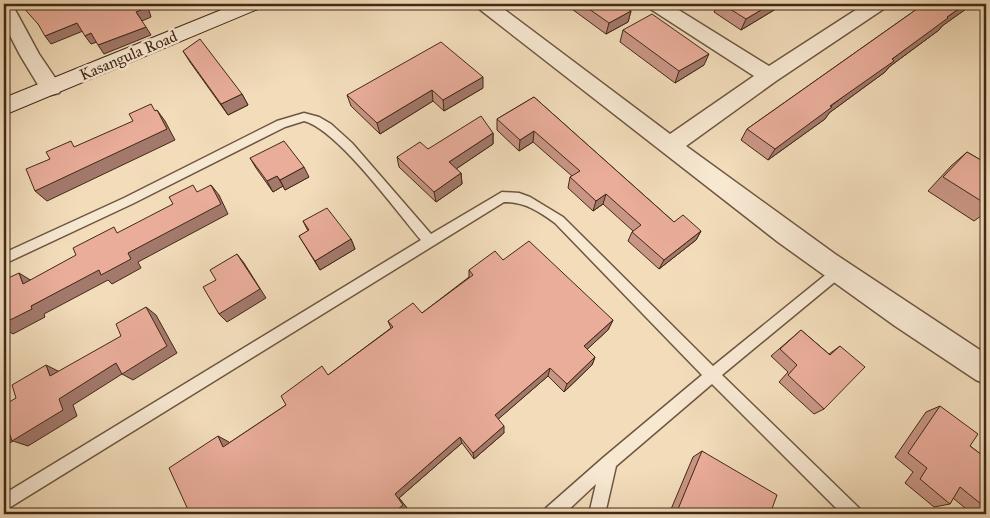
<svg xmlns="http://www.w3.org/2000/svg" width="990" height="518" font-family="'IM FELL Great Primer',serif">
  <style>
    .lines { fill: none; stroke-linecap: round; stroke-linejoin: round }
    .service-casing { stroke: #6e5640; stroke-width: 3 }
    .minor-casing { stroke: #6e5640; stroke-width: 3 }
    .secondary-casing { stroke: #422917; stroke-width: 2 }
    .service { fill: #f7e8d2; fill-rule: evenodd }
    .minor { fill: #f7e8d2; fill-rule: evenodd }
    .secondary { fill: #f7e8d2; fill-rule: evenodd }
    .wall { fill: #c89584; stroke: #422917 }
    .shaded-wall { fill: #a3796c; stroke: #422917 }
    .building { fill: #e9ad9a; stroke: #422917 }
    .labels { text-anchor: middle; stroke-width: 5; stroke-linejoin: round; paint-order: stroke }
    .far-street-label { font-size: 16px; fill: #422917; stroke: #f7e8d2 }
  </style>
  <rect width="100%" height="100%" fill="#f2dcba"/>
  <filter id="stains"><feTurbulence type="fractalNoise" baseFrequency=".004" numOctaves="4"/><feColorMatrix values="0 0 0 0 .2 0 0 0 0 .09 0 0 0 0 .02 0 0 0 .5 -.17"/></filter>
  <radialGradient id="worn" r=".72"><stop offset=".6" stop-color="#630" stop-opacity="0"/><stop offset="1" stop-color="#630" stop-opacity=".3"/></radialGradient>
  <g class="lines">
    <defs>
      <path id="service" d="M304,113L319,117L331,124L352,143L431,234L502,192L519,193L530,197L563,217L713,366L834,268L838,266L842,268L844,272L842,276L722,375L859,508L861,514H842L712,384L616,466L605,514H589L596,484L564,514H544L546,508L604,457L702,375L555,223C538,211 525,202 504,202L4,511V494L421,240C396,211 338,130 304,121L285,127L132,204L4,264V253L124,198L277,121Z"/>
      <g id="minor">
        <path d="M4,4H12L13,6L39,54L62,88L59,93L51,95L43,93L20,55L4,24Z"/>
        <path d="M243,4H262L260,8L253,10L245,8Z"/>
        <path d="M476,4H497L670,134L754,76L649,8L647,4H669L769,66L865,4H887L885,8L776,81L686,146L835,254L986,354V384L976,380L895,326L778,242L478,8Z"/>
      </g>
      <path id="secondary" d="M236,4H263L260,8L4,115V98Z"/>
    </defs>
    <use href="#service" class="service-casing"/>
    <use href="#minor" class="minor-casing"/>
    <use href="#secondary" class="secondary-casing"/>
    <use href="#service" class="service"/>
    <use href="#minor" class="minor"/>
    <use href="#secondary" class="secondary"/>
  </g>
  <g class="wall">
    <path d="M565,4H621L631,11L628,22L606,34Z"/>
    <path d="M718,4H784L741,30L714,12Z"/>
    <path d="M924,4H973L942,26L939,30L889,67L885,72L829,113L825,119L768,160L741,140L747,129Z"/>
    <path d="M623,30L704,65L675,83L620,42Z"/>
    <path d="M183,51L242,94L248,105L228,115L190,62Z"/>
    <path d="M483,88L444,111L433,101L380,134L351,106L347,95Z"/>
    <path d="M534,97L674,222L701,231L696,240L659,269L628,241L632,232L633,231L603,204L593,211L568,188L570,177L572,176L533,142L519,151L497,130V119Z"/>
    <path d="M493,133V144L456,169L461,173L462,184L436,202L399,167L397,157Z"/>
    <path d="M967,152L986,163V214L985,213L974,221L928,191L951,166Z"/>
    <path d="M250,158L309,177L285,190L283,186L273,192L256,168Z"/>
    <path d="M303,221L351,239L355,249L320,270L299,236L308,231Z"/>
    <path d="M503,260L613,320L608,330L587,349L595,357L592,365L564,392L548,376L498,419L504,433L474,459L462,443L399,498L407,508L400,514H190L229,442V443L286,405L328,375L391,328L388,321L422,313L469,277V270Z"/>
    <path d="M801,330L829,354L840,346L824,409L814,414L779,382L788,372L771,356Z"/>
    <path d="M940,406L970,446L986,458V509L970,512L953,498L950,504L934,507L905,483L913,472L895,457L926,412Z"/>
    <path d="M702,451L770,514H669L693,457Z"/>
  </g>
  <g class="shaded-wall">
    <path d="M145,4H147L151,17L142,21L136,12Z"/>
    <path d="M771,4H784L741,30L746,19Z"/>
    <path d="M966,4H973L942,26L939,30L889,67L885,72L829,113L825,119L768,160L775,149L947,17Z"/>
    <path d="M631,11L628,22L606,34L609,23Z"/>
    <path d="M77,23L83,31L51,44L45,36Z"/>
    <path d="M146,27L151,35L104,54L98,45Z"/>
    <path d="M91,33L97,42L91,44L85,36Z"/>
    <path d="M709,54L704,65L675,83L679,71Z"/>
    <path d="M483,77V88L444,111L443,100Z"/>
    <path d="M432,90L433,101L380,134L377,123Z"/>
    <path d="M242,94L248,105L228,115L221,104Z"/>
    <path d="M157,110L165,121L175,140L47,201L35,191Z"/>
    <path d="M534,131L533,142L519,151L520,140Z"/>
    <path d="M493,133V144L450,173L449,162Z"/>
    <path d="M304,167L309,177L285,190L280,180Z"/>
    <path d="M461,173L462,184L436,202L434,192Z"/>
    <path d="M277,176L283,186L273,192L267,181Z"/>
    <path d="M211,185L219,195L228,214L138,262L141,268L112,284L108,280L44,314L45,317L13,334L8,331L4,333V323L31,306L128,253Z"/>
    <path d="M606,194L603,204L593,211L596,201Z"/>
    <path d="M701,231L696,240L659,269L664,260Z"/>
    <path d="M351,239L355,249L320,270L315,261Z"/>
    <path d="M237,254L244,263L266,298L227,322L219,314Z"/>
    <path d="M19,273L32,281L23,284Z"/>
    <path d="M146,307L156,315L177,353L133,380L122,374L73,405L77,416L28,446L13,441L4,447V432L116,363Z"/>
    <path d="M613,320L608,330L581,355L584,346Z"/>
    <path d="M595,357L592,365L564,392L567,384Z"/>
    <path d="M46,365L60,372L50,376Z"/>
    <path d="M550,368L548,376L495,422V415Z"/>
    <path d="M504,426V433L474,459L473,453Z"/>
    <path d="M218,436L229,442L234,453L223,447Z"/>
    <path d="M460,437L462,443L399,498L407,508L400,514H392L395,494Z"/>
  </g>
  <g class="building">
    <path d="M20,4H145L146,8L136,12L146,27L98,45L91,33L85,36L77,23L45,36L38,24L22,6Z"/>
    <path d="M582,4H621L631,11L609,23Z"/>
    <path d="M722,4H771L746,19Z"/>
    <path d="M924,4H966L947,17L948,18L892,59L894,61L830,106L832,107L775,149L747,129Z"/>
    <path d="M652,14L709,54L679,71L623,30Z"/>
    <path d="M200,39L242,94L221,104L183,51Z"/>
    <path d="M441,42L483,77L443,100L432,90L377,123L347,95Z"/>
    <path d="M534,97L674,222L683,215L701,231L664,260L632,232L641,225L606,194L596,201L570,177L580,171L534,131L520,140L497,119Z"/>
    <path d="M151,104L155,111L157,110L167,129L35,191L26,169L50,159L46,152L71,141L74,147L133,121L129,114Z"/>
    <path d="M481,116L493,133L449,162L461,173L434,192L397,157L420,142L428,149Z"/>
    <path d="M284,141L304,167L280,180L277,176L267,181L250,158Z"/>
    <path d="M967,152L986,163V204L943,177Z"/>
    <path d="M193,185L197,192L211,185L221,204L128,253L131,259L101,275L99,270L31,306L32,309L4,323V280L19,273L23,284L76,255L73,248L114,227L117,233L173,204L169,197Z"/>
    <path d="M327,208L351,239L315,261L299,236L309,230L303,221Z"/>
    <path d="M529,241L613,320L584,346L595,357L567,384L550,368L495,415L504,426L473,453L460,437L395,494L403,505L392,514H190L169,468L218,436L223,447L286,405L281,396L322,366L328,375L393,327L388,321L413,303L422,313L473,275L469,270L495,251L503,260Z"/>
    <path d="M237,254L260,289L219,314L203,287L216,280L210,270Z"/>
    <path d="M146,307L167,346L122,374L116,363L59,399L63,410L12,441L8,429L4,432V405L16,398L12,385L46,365L50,376L121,336L116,324Z"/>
    <path d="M801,330L830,355L840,346L865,367L824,409L788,375L797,365L780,349Z"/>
    <path d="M940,406L978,434L970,446L986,458V508L960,487L950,504L920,479L927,468L908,453Z"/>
    <path d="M702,451L777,495L770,514H676Z"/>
  </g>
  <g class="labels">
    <g class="far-street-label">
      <text transform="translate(128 55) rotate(-23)" y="6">Kasangula Road</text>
    </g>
  </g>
  <rect width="990" height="518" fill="none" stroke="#f2dcba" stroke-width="20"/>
  <rect x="5" y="5" width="980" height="508" fill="none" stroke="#422917" stroke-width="2.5"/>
  <rect x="10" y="10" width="970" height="498" fill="none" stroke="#422917"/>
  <rect width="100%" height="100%" filter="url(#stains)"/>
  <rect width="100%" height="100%" fill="url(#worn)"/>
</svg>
